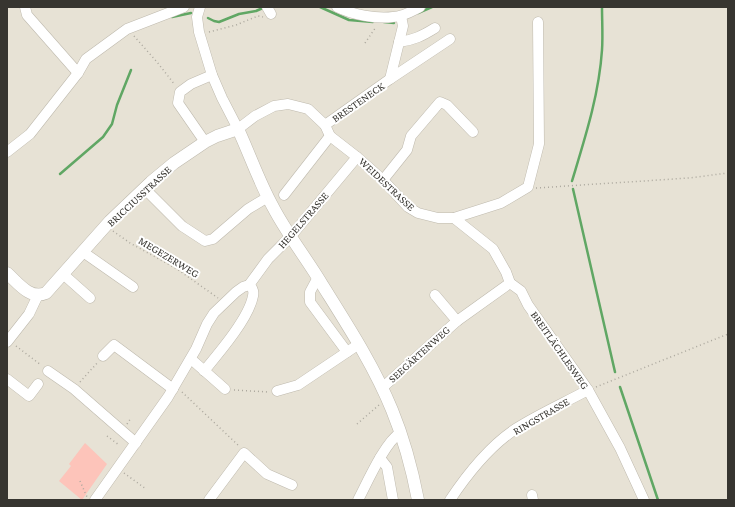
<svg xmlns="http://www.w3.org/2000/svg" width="735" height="507" font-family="'Crimson Pro',serif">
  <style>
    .green { fill: #fdc4ba }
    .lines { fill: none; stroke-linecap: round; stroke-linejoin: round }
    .stream { stroke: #60a764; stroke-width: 2.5 }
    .minor-casing { stroke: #bfbaae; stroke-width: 11 }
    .major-casing { stroke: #bfbaae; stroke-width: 13 }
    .path { stroke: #aca89e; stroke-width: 1.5; stroke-dasharray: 1 3; stroke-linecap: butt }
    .minor { stroke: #fff; stroke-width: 10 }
    .major { stroke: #fff; stroke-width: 12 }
    .labels { text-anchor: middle; stroke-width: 4; stroke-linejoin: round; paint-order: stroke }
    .street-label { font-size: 11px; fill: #373530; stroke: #fff }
  </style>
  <rect width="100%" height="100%" fill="#e7e2d5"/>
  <path class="green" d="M85,443L107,464L82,500L59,481L71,466L69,464Z"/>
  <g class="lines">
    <g class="stream">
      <path d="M320,7L349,20L373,22"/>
      <path d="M418,13L432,7"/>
      <path d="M172,17L191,13"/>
      <path d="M208,18L214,21L219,22L239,14L256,11L265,7"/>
      <path d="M384,22L394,23"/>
      <path d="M60,174L103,137L112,124L117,105L131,70"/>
      <path d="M572,181C585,138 599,95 602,50C603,36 602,21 602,7"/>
      <path d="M573,189L615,372"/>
      <path d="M620,387L658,500"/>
    </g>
    <defs>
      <g id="minor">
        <path d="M25,7L27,15L78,73"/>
        <path d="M200,7L197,17L199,32L212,75L222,98L238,129L255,116L274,106L288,104L308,109L325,125L330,136L357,157L383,180L408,207L418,213L438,218H454L501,203L528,187L539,144L538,22"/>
        <path d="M267,7L271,14"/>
        <path d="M337,7C353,15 376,19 393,17C403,17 412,11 420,7"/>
        <path d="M399,42C414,40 422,36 435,28"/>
        <path d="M390,79L403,26L401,16"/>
        <path d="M325,125L390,79L450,39"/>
        <path d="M205,142L178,103L180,92L191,84L212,75"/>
        <path d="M7,152L30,134L78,73L86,59L127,29L184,7"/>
        <path d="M383,180L407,150L411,136L440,102L447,105L473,132"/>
        <path d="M144,188L182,226L205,241L213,239L248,209L268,197"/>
        <path d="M284,195L330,136"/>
        <path d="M454,218L493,249L506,272L510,283L521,291L528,305L588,390L620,448L644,500"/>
        <path d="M83,252L133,287"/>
        <path d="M63,274L90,298"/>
        <path d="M318,277L310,292V302L347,352"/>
        <path d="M435,295L457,321"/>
        <path d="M7,342L29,314L38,295"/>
        <path d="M103,356L114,345L173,389"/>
        <path d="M191,359L225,389"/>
        <path d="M48,371L74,389L136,443"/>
        <path d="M204,371C219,353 249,318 253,296C254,291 253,288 249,285"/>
        <path d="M7,379L29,396L38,384"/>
        <path d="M382,388L457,321L510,283"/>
        <path d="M277,391L298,385L359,344"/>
        <path d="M380,458L387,467L393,500"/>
        <path d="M532,495L533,500"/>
        <path d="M95,500L168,397L196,349L207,324L214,313L236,292L243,287L249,285L268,259L291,236L357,157"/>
        <path d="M209,500L244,453L267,474L292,485"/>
        <path d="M358,500C367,483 385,442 400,433"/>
        <path d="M450,500C468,473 489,446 517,428C539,414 564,403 588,390"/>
      </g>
      <path id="major" d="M7,273C18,283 30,300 46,293L110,221L151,182L174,163L205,142L217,136L238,129C250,155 259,182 273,207C287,234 307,259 323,286C348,326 374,366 392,410C404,439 412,469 418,500"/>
    </defs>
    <use href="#minor" class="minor-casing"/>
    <use href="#major" class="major-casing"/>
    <g class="path">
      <path d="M209,32L236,25L258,16L263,17"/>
      <path d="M134,36L157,62L175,85"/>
      <path d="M365,43L376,27"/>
      <path d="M536,188L689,178L728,173"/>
      <path d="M113,231L130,243L177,269L218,298"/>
      <path d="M16,346L41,365"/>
      <path d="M80,382L98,362"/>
      <path d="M596,387L728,334"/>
      <path d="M234,390L269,392"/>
      <path d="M182,392L239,446"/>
      <path d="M127,424L131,418"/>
      <path d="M357,424L379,405"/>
      <path d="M107,436L119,445"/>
      <path d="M124,473L146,489"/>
      <path d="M80,481L87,497"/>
    </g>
    <use href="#minor" class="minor"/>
    <use href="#major" class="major"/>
  </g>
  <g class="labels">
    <g class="street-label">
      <text transform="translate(358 102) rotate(-35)" y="4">BRESTENECK</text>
      <text transform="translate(387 184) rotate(43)" y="4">WEIDESTRASSE</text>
      <text transform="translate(139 196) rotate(-43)" y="4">BRICCIUSSTRASSE</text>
      <text transform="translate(303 220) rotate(-49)" y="4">HEGELSTRASSE</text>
      <text transform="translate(169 257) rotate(31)" y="4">MEGEZERWEG</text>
      <text transform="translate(560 350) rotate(55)" y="4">BREITLÄCHLESWEG</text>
      <text transform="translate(419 354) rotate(-42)" y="4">SEEGÄRTENWEG</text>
      <text transform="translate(541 416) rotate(-30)" y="4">RINGSTRASSE</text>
    </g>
  </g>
  <rect width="735" height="507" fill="none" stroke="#373530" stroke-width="16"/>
</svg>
